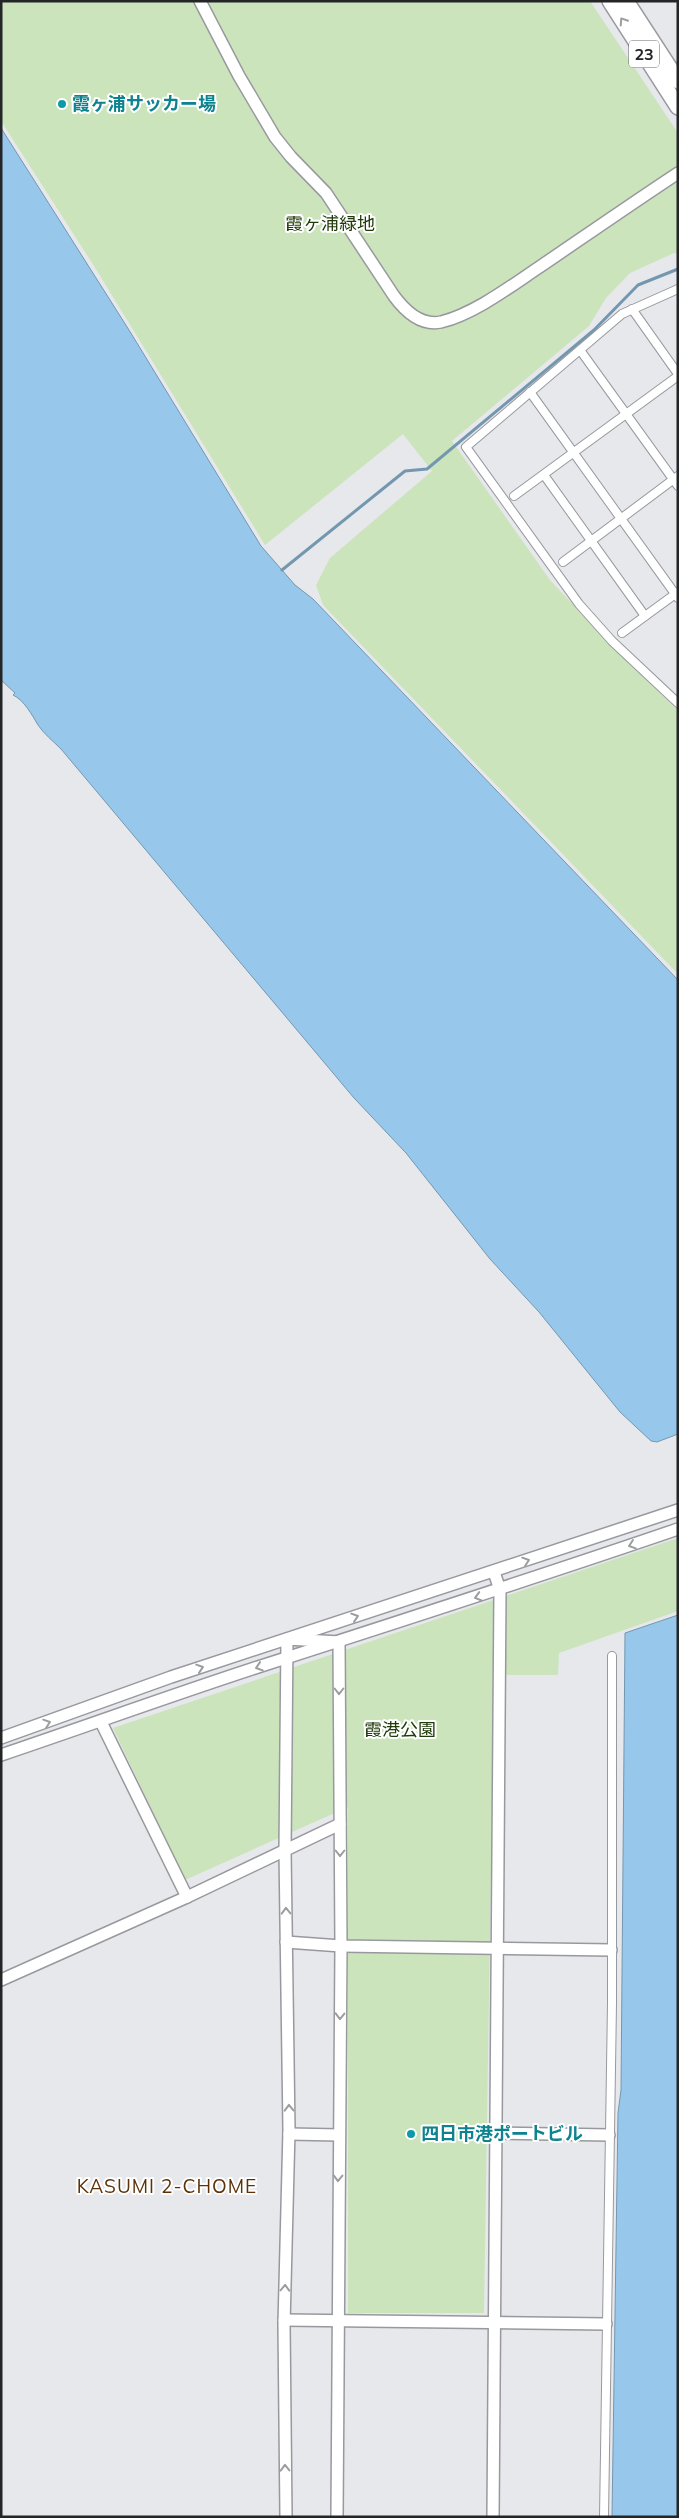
<svg xmlns="http://www.w3.org/2000/svg" width="679" height="2518" font-family="Mulish,'Noto Sans JP',sans-serif">
  <style>
    .green { fill: #cbe4bc }
    .water { fill: #97c8eb; stroke: #7497b0 }
    .lines { fill: none; stroke-linecap: round; stroke-linejoin: round }
    .stream { stroke: #7497b0; stroke-width: 3 }
    .street-casing { stroke: #98999e; stroke-width: 10 }
    .secondary-casing { stroke: #98999e; stroke-width: 14 }
    .highway-casing { stroke: #98999e; stroke-width: 18 }
    .street { stroke: #fff; stroke-width: 8 }
    .secondary { stroke: #fff; stroke-width: 11 }
    .highway { stroke: #fff; stroke-width: 15 }
    .oneway { stroke: #9c9d9e }
    .culture-dot { fill: #0f9aa8; stroke: #fff; stroke-width: 2 }
    .labels { text-anchor: middle; stroke-width: 4; stroke-linejoin: round; paint-order: stroke }
    .shield { fill: #fff; stroke: #666668; stroke-width: 1 }
    .shield-label { font-size: 16px; font-weight: bold; fill: #242527 }
    .culture-label { font-size: 18px; font-weight: bold; fill: #0d838f; stroke: #fff; text-anchor: start }
    .park-label { font-size: 18px; fill: #203b0a; stroke: #fff }
    .neighbourhood-label { font-size: 19px; letter-spacing: 1px; fill: #5d320a; stroke: #fff }
  </style>
  <rect width="100%" height="100%" fill="#e6e8ec"/>
  <g class="green">
    <path d="M1,1H590L678,133V254L674,253L630,273L606,298L589,326L452,441L550,580L614,648L675,708L678,706V974L323,605L316,585L330,558L432,471L403,434L265,545L94,266L1,121Z"/>
    <path d="M678,1538V1611L559,1653L558,1675H494L484,2313H348V1807L185,1880L113,1728Z"/>
  </g>
  <g class="water">
    <path d="M1,128L129,330L261,546L295,585L313,599L678,980V1434L657,1442L651,1441L620,1412L539,1312L490,1259L406,1153L354,1098L61,749C53,741 44,734 38,725C32,715 24,700 13,695L15,693L1,680Z"/>
    <path d="M678,1615V2517H612L618,2113L621,2090L625,1633Z"/>
  </g>
  <g class="lines">
    <path class="stream" d="M282,570L405,471L427,469L594,330L638,285L678,269"/>
    <defs>
      <g id="street">
        <path d="M678,289L622,314L466,447L579,604L612,641L678,703"/>
        <path d="M632,309L678,374"/>
        <path d="M580,350L678,486"/>
        <path d="M530,392L678,598"/>
        <path d="M544,475L645,616"/>
        <path d="M514,496L678,376"/>
        <path d="M563,562L678,476"/>
        <path d="M622,633L678,592"/>
        <path d="M604,2517L612,2003V1656"/>
      </g>
      <g id="secondary">
        <path d="M200,1L239,76L275,137L291,157L326,193L394,296C405,311 421,326 441,322C474,314 511,286 538,268C585,236 631,204 678,173"/>
        <path d="M101,1722L187,1897"/>
        <path d="M1,1738L171,1677L678,1510"/>
        <path d="M1,1755C87,1726 172,1695 258,1667C398,1622 538,1577 678,1529"/>
        <path d="M286,1942L341,1946L611,1950"/>
        <path d="M1,1980L187,1897L340,1824"/>
        <path d="M494,2133L609,2135"/>
        <path d="M289,2134L339,2135"/>
        <path d="M284,2320L606,2324"/>
        <path d="M286,2517L284,2324L289,2130L285,1851L287,1639L339,1642"/>
        <path d="M337,2517L341,1946L339,1642"/>
        <path d="M493,2517L500,1590L494,1572"/>
      </g>
      <g id="highway">
        <path d="M610,1L678,107"/>
        <path d="M626,1L678,81"/>
      </g>
    </defs>
    <use href="#street" class="street-casing"/>
    <use href="#secondary" class="secondary-casing"/>
    <use href="#highway" class="highway-casing"/>
    <use href="#street" class="street"/>
    <use href="#secondary" class="secondary"/>
    <use href="#highway" class="highway"/>
  </g>
  <defs><path id="oneway-chevron" d="M-2-3.5L2.5 0L-2 3.5" fill="none" stroke-width="1.6" stroke-linecap="round" stroke-linejoin="round" transform="scale(1.25)"/></defs>
  <g class="oneway">
    <use href="#oneway-chevron" transform="translate(623 21) rotate(-123)"/>
    <use href="#oneway-chevron" transform="translate(632 1545) rotate(161)"/>
    <use href="#oneway-chevron" transform="translate(526 1561) rotate(-19)"/>
    <use href="#oneway-chevron" transform="translate(478 1597) rotate(164)"/>
    <use href="#oneway-chevron" transform="translate(355 1617) rotate(-18)"/>
    <use href="#oneway-chevron" transform="translate(259 1667) rotate(162)"/>
    <use href="#oneway-chevron" transform="translate(200 1668) rotate(-18)"/>
    <use href="#oneway-chevron" transform="translate(339 1691) rotate(90)"/>
    <use href="#oneway-chevron" transform="translate(47 1723) rotate(-19)"/>
    <use href="#oneway-chevron" transform="translate(340 1853) rotate(90)"/>
    <use href="#oneway-chevron" transform="translate(286 1911) rotate(-91)"/>
    <use href="#oneway-chevron" transform="translate(340 2016) rotate(91)"/>
    <use href="#oneway-chevron" transform="translate(289 2108) rotate(-91)"/>
    <use href="#oneway-chevron" transform="translate(338 2178) rotate(91)"/>
    <use href="#oneway-chevron" transform="translate(285 2288) rotate(-88)"/>
    <use href="#oneway-chevron" transform="translate(285 2468) rotate(-91)"/>
  </g>
  <g class="culture-dot">
    <circle cx="62" cy="104" r="5"/>
    <circle cx="411" cy="2134" r="5"/>
  </g>
  <g class="labels">
    <rect class="shield" x="629" y="40.5" width="30" height="27" rx="4"/>
    <g class="shield-label">
      <text x="644" y="60">23</text>
    </g>
    <g class="culture-label">
      <text x="72" y="110">霞ヶ浦サッカー場</text>
      <text x="421" y="2140">四日市港ポートビル</text>
    </g>
    <g class="park-label">
      <text x="330" y="230">霞ヶ浦緑地</text>
      <text x="400" y="1736">霞港公園</text>
    </g>
    <g class="neighbourhood-label">
      <text x="167" y="2193">KASUMI 2-CHOME</text>
    </g>
  </g>
  <rect width="679" height="2518" fill="none" stroke="#242527" stroke-width="5"/>
</svg>
